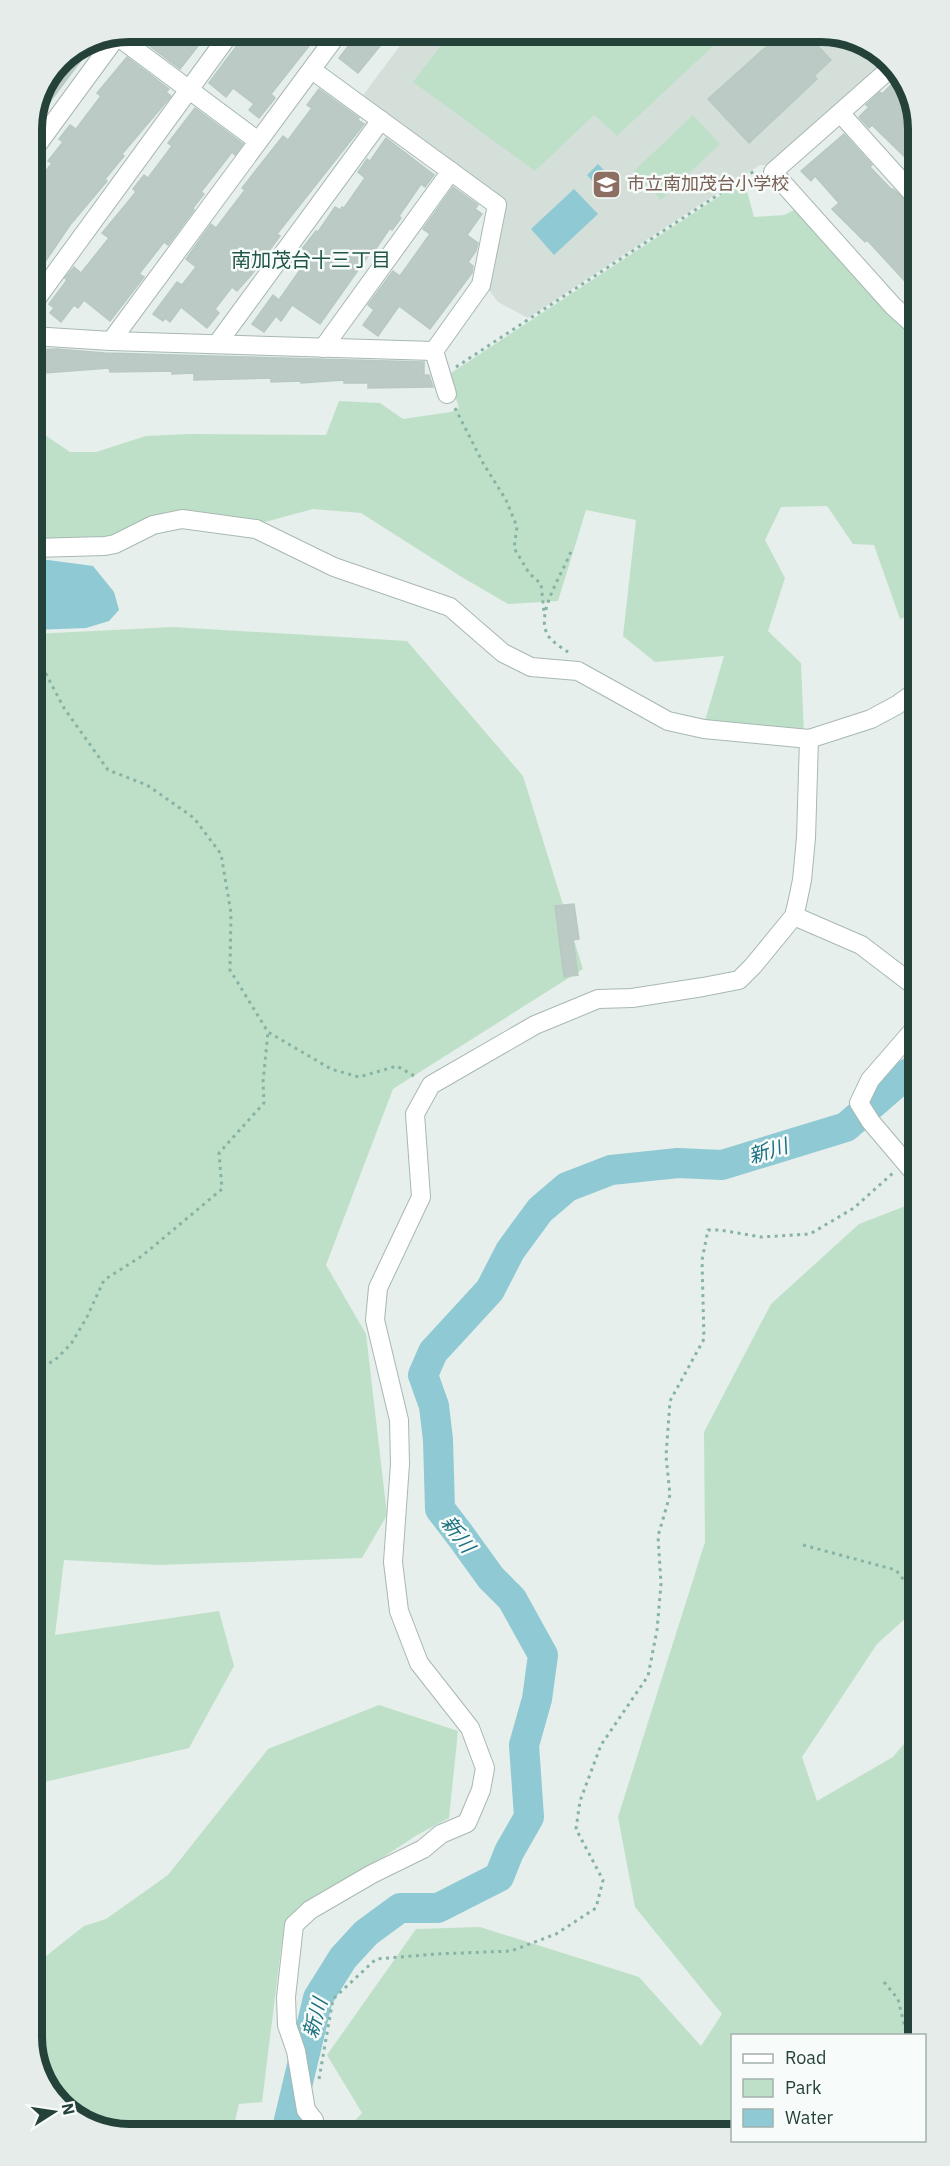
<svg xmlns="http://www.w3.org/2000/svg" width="950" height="2166" font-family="'IBM Plex Sans','Noto Sans JP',sans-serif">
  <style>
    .built { fill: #d4dfda }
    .green { fill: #bfe0c8 }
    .water { fill: #8ec9d4 }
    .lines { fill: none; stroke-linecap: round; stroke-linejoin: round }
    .river { stroke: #8ec9d4; stroke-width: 30 }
    .building { fill: #bbcac4; stroke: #b8c9c2; stroke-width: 1.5 }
    .street-casing { stroke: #a8b8b2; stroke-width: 20 }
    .path { stroke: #86b3a5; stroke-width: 3; stroke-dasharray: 3 4.5; stroke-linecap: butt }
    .street { stroke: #fff; stroke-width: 18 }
    .labels { text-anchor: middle; stroke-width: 5; stroke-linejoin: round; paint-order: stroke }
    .education-label { font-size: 18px; fill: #785e54; stroke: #f7fbf9; text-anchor: start }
    .neighbourhood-label { font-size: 20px; fill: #1f5548; stroke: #f7fbf9 }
    .water-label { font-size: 20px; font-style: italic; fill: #1c6f80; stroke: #f7fbf9 }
    .rim { fill: none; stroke: #24423a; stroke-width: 8 }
  </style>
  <rect width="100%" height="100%" fill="#e6efeb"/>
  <path class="built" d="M410,32H828L881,52L886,59L768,165H760L528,318L498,302L488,289L505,202L361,98Z"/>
  <g class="green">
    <path d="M451,32H728L617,136L594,115L535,171L413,82Z"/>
    <path d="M693,115L720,144L661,200L634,171Z"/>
    <path d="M744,180L754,217L784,215L798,208L914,334L915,614L900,619L874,545L853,544L827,506L781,507L765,540L785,578L768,631L801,663L804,734L704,724L724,656L655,662L623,636L636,520L586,510L558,601L508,604L460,576L361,513L313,509L250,526L208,519L108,542L33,545L32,430L39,431L70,452H96L146,436L191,434L326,435L339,401L380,403L403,419L451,412L459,408L448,375Z"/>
    <path d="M173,627L407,641L523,776L583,969L393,1089L326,1265L366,1334L387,1515L362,1558L158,1565L64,1560L55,1635L219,1611L234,1666L189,1748L36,1784L33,634Z"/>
    <path d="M916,1202L917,1608L877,1644L802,1757L817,1801L893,1757L918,1727V2035L732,2036V2130L343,2133L362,2113L327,2055L416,1929L480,1927L639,1977L701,2046L722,2014L635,1907L618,1817L705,1542L704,1432L771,1304L859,1224Z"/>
    <path d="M379,1705L458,1731L449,1818L417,1835L297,1914L282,1941L262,2102L239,2104L232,2134H122L69,2114L37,2069L36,1964L84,1926L106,1919L168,1875L268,1749Z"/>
  </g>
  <g class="water">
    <path d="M598,164L615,182L603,193L587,175Z"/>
    <path d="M574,189L598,214L554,255L531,229Z"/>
    <path d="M33,558L93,566L114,592L119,610L109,621L86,628L33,630Z"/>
  </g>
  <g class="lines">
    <path class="river" d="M286,2133L318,1998L343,1958L366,1933L400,1908H438L499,1877L509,1852L529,1817L524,1745L537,1699L543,1655L512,1599L491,1578L460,1535L440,1509L438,1440L434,1406L423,1375L433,1352L490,1290L510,1251L540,1210L567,1187L611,1170L678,1163L722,1165L846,1127L907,1074L916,1069"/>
  </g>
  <g class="building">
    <path d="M149,32H190L202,41L180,69L142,40Z"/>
    <path d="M247,32H320L271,94L275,98L259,118L249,110L254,104L233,88L226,97L209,83Z"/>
    <path d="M365,32H374L385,40L358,73L339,58L350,44L353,47Z"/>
    <path d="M789,32H805L831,60L814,76L817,79L749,143L708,99L775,39L778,42Z"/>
    <path d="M91,47L46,107L40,104L60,60Z"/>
    <path d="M127,57L169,89L166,92L171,96L122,154L124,156L105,179L107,181L70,225L45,262L32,251V189L52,163L48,161L63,142L59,139L70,125L76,129L101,96L97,93Z"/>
    <path d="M899,77L913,97V165L872,125L869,128L859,117L869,107L866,105L880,92L882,94Z"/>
    <path d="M319,89L359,118L358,120L364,124L277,234L280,236L252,274L237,291L232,287L215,309L219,313L207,328L181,307L170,322L165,318L163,321L153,314L177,282L182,285L196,267L186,259L211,224L216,228L245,190L242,188L283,136L288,140L312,108L307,105Z"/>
    <path d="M195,108L243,144L235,155L232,152L208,183L201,192L204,194L193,208L194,210L168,245L164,242L139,274L144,277L110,321L84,300L78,308L74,305L61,322L50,313L54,308L49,304L67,280L65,278L74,267L81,273L109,238L102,233L136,192L133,189L144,175L148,178L172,146L168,143Z"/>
    <path d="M844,134L872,165L870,167L892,190L893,189L914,208V291L867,240L865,242L832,209L839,203L815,176L811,181L801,171Z"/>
    <path d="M386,138L434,175L425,187L421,184L399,216L401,218L392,230L390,228L375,250L373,249L320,324L292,305L281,321L276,316L264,332L252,324L273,295L279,300L300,270L290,264L316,231L318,232L335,207L340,210L342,207L344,208L365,178L358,172L367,159L370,161Z"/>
    <path d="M453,187L478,205L475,209L482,214L467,235L478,243L476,251L468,262L473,266L472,273L430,329L399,306L378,336L363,325L374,310L368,305L393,271L400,276L430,234L423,229Z"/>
    <path d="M57,349L105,353L424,362V375H429L433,387L368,388V383H344V380L301,383V381L271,382V378L194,380V373L172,374V371L110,372L109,368L32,374V350Z"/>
    <path d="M574,904L579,939L573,940L578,975L564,977L555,906Z"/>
  </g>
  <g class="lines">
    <defs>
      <g id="street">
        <path d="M117,36L258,141"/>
        <path d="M892,67L773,172L893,306L914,325"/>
        <path d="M841,114L913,194"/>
        <path d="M32,152L117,36"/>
        <path d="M32,305L231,32"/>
        <path d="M32,336L111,341L434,351L481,285L497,205L312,70"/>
        <path d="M111,341L339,32"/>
        <path d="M217,344L381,120"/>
        <path d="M323,348L451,171"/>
        <path d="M434,351L447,394"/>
        <path d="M33,548L105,546L115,544L153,525L182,519L256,529L334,567L450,607L503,653L531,667L578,671L668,721L704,729L809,739L871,719L897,705L915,692"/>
        <path d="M794,916L861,945L916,987"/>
        <path d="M916,1027L870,1080L859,1103L871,1122L916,1175"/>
        <path d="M311,2133L314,2120L306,2110L296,2051L287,2025L286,1997L294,1925L310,1910L372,1874L423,1849L441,1834L467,1823L481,1790L485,1768L470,1728L419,1663L399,1611L393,1562L400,1464L399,1420L375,1320L378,1288L421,1197L415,1114L431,1085L535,1025L598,999L632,998L703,987L739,980L753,966L794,916L797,904L802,880L806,838L809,739"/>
      </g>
    </defs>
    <use href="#street" class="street-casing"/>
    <g class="path">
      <path d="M456,367L756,170"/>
      <path d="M455,408L483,463L506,500L517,527L514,548L529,573L541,584L544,612"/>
      <path d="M568,652C562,648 554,643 549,637C533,615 563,574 571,551"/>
      <path d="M33,665L46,674L64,708L108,770L147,785L194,818L221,854L231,913L230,970L268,1032L331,1069L359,1077L397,1066L416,1077"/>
      <path d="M35,1368L54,1361L71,1344L87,1317L104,1280L142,1256L222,1189L219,1153L264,1103L263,1082L268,1032"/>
      <path d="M803,1545L896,1570L917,1597"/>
      <path d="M884,1982L898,1999L907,2036"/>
      <path d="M319,2079L333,1999L376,1959L436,1954L511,1951L556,1934L596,1908L603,1880L576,1829L580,1801L601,1745L648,1676L657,1630L661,1584L658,1536L670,1495L666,1456L670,1401L704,1339L702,1260L708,1230H720L761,1237L810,1234L854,1208L894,1172"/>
    </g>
    <use href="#street" class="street"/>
  </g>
  <defs>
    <symbol id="school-square" viewBox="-11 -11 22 22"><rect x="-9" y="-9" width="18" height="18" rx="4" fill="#8d6e63" stroke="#f7fbf9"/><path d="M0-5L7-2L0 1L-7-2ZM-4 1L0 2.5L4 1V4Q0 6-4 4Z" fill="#fff"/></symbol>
  </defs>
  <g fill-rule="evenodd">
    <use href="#school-square" x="590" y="168" width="33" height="33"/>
  </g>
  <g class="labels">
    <g class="education-label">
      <text x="627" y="190">市立南加茂台小学校</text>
    </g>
    <g class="neighbourhood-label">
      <text x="311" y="267">南加茂台十三丁目</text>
    </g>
    <g class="water-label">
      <text transform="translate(768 1151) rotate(-17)" y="7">新川</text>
      <text transform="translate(458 1534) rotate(53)" y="7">新川</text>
      <text transform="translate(315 2018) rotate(-74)" y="7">新川</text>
    </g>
  </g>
  <path d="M0 0H950V2166H0ZM129 42H821A87 87 0 0 1 908 129V2037A87 87 0 0 1 821 2124H129A87 87 0 0 1 42 2037V129A87 87 0 0 1 129 42Z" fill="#e6ecea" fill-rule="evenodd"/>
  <path class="rim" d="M129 42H821A87 87 0 0 1 908 129V2037A87 87 0 0 1 821 2124H129A87 87 0 0 1 42 2037V129A87 87 0 0 1 129 42Z"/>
  <rect x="731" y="2034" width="195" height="108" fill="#f7fbf9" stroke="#a3b1ad" stroke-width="1.5"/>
  <rect x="743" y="2054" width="30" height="9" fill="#ffffff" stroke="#a3b1ad" stroke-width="1.5"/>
  <text x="785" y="2064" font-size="18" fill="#24423a">Road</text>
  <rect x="743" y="2079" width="30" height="18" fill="#bfe0c8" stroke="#a3b1ad" stroke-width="1.5"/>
  <text x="785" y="2094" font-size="18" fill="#24423a">Park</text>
  <rect x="743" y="2109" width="30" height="18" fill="#8ec9d4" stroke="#a3b1ad" stroke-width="1.5"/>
  <text x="785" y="2124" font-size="18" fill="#24423a">Water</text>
  <g transform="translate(54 2112) rotate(78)" stroke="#f7fbf9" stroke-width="4.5" paint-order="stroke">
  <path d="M0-4.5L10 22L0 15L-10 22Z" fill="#24423a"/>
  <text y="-9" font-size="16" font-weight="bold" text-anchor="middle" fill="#24423a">N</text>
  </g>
</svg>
